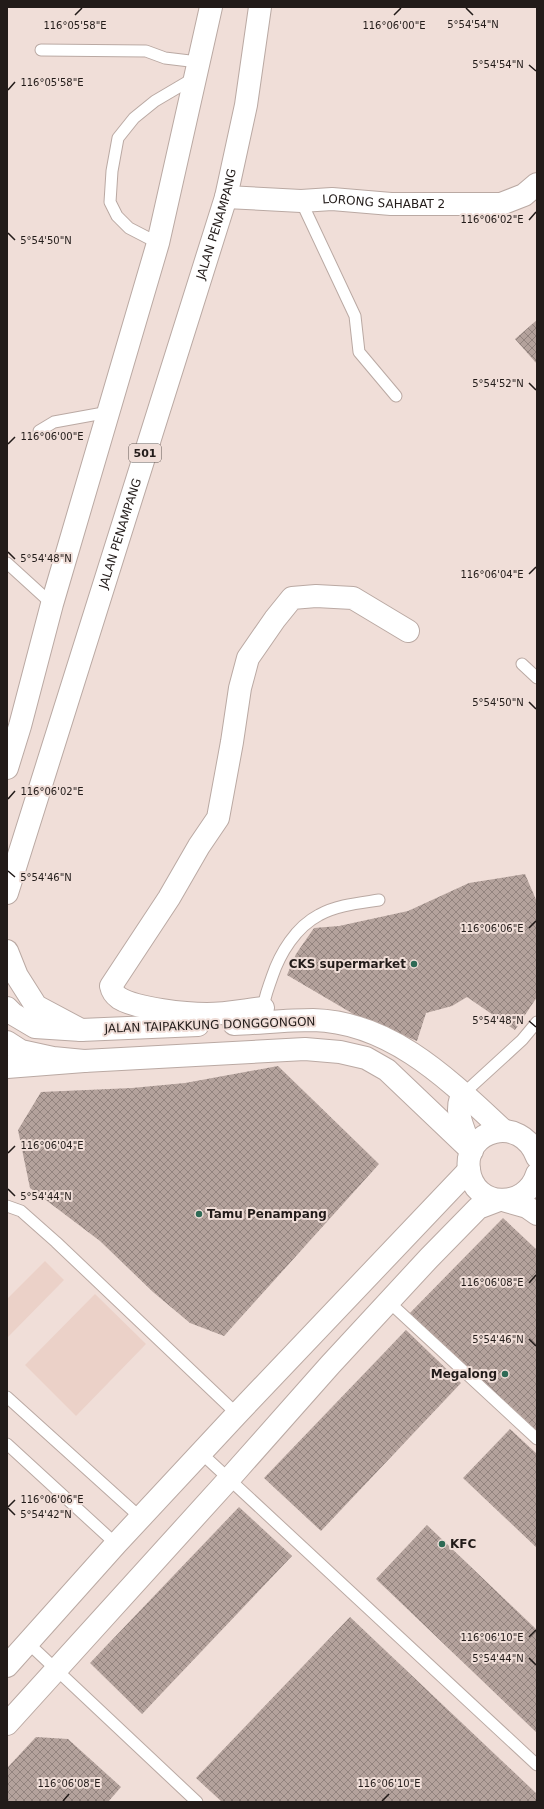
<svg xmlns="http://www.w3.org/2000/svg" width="544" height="1809" font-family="'DejaVu Sans',sans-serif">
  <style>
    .built { fill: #ebd1c8 }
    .building { fill: url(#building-cross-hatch) }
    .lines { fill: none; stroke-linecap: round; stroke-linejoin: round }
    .lane-casing { stroke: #baa9a3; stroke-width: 13 }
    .street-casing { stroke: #baa9a3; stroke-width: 24 }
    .primary-casing { stroke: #baa9a3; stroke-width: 24 }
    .lane { stroke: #fff; stroke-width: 11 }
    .street { stroke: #fff; stroke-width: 22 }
    .primary { stroke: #fff; stroke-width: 22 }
    .ticks { fill: none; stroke: #221b19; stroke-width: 1.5 }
    .poi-dot { fill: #2e6a55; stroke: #f0ded8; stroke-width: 1.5 }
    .labels { text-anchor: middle; stroke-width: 4; stroke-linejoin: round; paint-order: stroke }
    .shield { fill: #f0ded8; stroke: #605652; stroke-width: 1 }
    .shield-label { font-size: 11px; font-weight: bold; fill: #221b19 }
    .street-label { font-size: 12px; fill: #221b19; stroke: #f0ded8 }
    .poi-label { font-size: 12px; font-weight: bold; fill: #221b19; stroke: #f0ded8; text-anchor: end }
    .ticks-label { font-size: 10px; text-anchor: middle; fill: #221b19; stroke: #f0ded8; stroke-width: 4; stroke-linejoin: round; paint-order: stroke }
  </style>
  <defs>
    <pattern id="building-cross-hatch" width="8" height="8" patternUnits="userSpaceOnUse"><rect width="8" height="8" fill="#b4a29c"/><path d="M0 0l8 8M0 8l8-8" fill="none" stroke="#92837e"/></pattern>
  </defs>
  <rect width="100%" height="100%" fill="#f0ded8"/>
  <g class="built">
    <path d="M45,1261L64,1280L7,1338V1299Z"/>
    <path d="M95,1294L146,1344L76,1416L25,1365Z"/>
  </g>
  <g class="building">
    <path d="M537,320V364L515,339Z"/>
    <path d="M525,874L537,902V997L515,1030L467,997L452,1006L426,1013L417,1041L355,1015L287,975L296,954L314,928L339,926L408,911L469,883Z"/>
    <path d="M278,1066L379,1164L224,1336L190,1323L153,1292L100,1241L30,1188L18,1130L41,1092L132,1088L185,1083Z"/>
    <path d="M503,1218L537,1250V1433L408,1315Z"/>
    <path d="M406,1330L461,1383L321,1531L264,1478Z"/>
    <path d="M510,1429L537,1454V1548L463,1478Z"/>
    <path d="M239,1507L292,1556L142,1714L90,1663Z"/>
    <path d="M427,1525L537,1630V1733L376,1579Z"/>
    <path d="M350,1617L537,1794V1802H222L196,1778Z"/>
    <path d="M36,1737L68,1739L121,1787L108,1802H7V1768Z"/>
  </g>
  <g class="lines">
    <defs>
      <g id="lane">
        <path d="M41,50L146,51L165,58L198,62"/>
        <path d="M301,201L355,316L359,352L396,396"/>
        <path d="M158,243L129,228L117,216L110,202L112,171L118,138L134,118L155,101L194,78"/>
        <path d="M39,431L54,422L109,412"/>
        <path d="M7,563L52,604"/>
        <path d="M522,664L537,678"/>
        <path d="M263,1012C263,1000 268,989 272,977C280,953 296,927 319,915C337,905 360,903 379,900"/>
        <path d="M463,1094L522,1040L537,1022"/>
        <path d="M7,1206L21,1211L56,1242L237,1414"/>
        <path d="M389,1302L537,1439"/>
        <path d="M7,1397L141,1518"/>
        <path d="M7,1444L116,1544"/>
        <path d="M201,1453L537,1765"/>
        <path d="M28,1643L197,1802"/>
      </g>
      <g id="street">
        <path id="s1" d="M226,197L301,201L332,199L391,204H501L524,195L537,184"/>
        <path d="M7,1008L13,1014L35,1027L81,1030L198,1025"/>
        <path d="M263,1008C245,1010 226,1014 207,1014C187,1014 137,1009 119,998C115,995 112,991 111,986L169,898L199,846L218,818L232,742L240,688L248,658L275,619L292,598L316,596L353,598L408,631"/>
        <path d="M234,1024C260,1023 287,1020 313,1020C392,1022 450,1081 504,1131"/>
        <path d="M7,1042L21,1051L53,1058L84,1061L305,1049L340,1052L366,1058L387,1070L472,1151"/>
        <path d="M463,1094C453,1110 464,1130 470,1146"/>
        <path d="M537,1157C521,1114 463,1129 469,1170C474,1208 526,1210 537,1174"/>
        <path d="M506,1201L527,1207L537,1214"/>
        <path d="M7,1666L116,1544L237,1414L469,1170"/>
        <path d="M7,1724L229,1479L330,1365L429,1258L478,1208L499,1200"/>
      </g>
      <g id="primary">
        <path d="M7,768L20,726L52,604L158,243L211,7"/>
        <path id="s2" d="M7,893L226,197L246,105L260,7"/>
        <path d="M7,951L17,976L36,1006L81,1030"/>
        <path d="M7,1067L84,1061"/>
      </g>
    </defs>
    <use href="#lane" class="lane-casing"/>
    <use href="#street" class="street-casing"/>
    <use href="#primary" class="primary-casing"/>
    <use href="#lane" class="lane"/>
    <use href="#street" class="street"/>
    <use href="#primary" class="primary"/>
  </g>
  <path class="ticks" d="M466,8L473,15M75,15L82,8M394,15L401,8M529,65L536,71M8,90L15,82M529,220L536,212M8,233L15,240M529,383L536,390M8,444L15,437M8,552L15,559M529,574L536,567M529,702L536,709M8,799L15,791M8,871L15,877M529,928L536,921M529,1021L536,1027M8,1153L15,1146M8,1189L15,1196M529,1283L536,1275M529,1339L536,1346M8,1507L15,1500M8,1508L15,1515M529,1637L536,1630M529,1658L536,1665M63,1801L69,1794M382,1801L389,1794"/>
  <g class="poi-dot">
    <circle cx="414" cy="964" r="4"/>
    <circle cx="199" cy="1214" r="4"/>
    <circle cx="505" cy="1374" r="4"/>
    <circle cx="442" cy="1544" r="4"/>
  </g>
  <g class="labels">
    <rect class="shield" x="129" y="444" width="32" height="18" rx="3"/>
    <g class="shield-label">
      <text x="145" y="457">501</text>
    </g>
    <g class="street-label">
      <text dy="4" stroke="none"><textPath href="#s1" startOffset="158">LORONG SAHABAT 2</textPath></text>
      <text dy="4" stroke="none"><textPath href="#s2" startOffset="701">JALAN PENAMPANG</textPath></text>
      <text dy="4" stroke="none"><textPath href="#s2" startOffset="377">JALAN PENAMPANG</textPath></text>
      <text transform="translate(210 1025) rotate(-2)" y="4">JALAN TAIPAKKUNG DONGGONGON</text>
    </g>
    <g class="poi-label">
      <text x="406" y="968">CKS supermarket</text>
      <text x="207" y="1218" text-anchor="start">Tamu Penampang</text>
      <text x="497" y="1378">Megalong</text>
      <text x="450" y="1548" text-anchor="start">KFC</text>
    </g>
  </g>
  <g class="ticks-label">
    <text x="473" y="28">5°54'54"N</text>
    <text x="75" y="29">116°05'58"E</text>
    <text x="394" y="29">116°06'00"E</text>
    <text x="498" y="68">5°54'54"N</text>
    <text x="52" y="86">116°05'58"E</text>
    <text x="492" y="223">116°06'02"E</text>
    <text x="46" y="244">5°54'50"N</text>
    <text x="498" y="387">5°54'52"N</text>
    <text x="52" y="440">116°06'00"E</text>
    <text x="46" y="562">5°54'48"N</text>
    <text x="492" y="578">116°06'04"E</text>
    <text x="498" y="706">5°54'50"N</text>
    <text x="52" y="795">116°06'02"E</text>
    <text x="46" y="881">5°54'46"N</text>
    <text x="492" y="932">116°06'06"E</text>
    <text x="498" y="1024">5°54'48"N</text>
    <text x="52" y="1149">116°06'04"E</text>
    <text x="46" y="1200">5°54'44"N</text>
    <text x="492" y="1286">116°06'08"E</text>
    <text x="498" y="1343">5°54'46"N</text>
    <text x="52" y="1503">116°06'06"E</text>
    <text x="46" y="1518">5°54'42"N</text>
    <text x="492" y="1641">116°06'10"E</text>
    <text x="498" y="1662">5°54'44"N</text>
    <text x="69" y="1787">116°06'08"E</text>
    <text x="389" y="1787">116°06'10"E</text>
  </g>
  <rect width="544" height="1809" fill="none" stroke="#221b19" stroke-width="16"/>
</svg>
